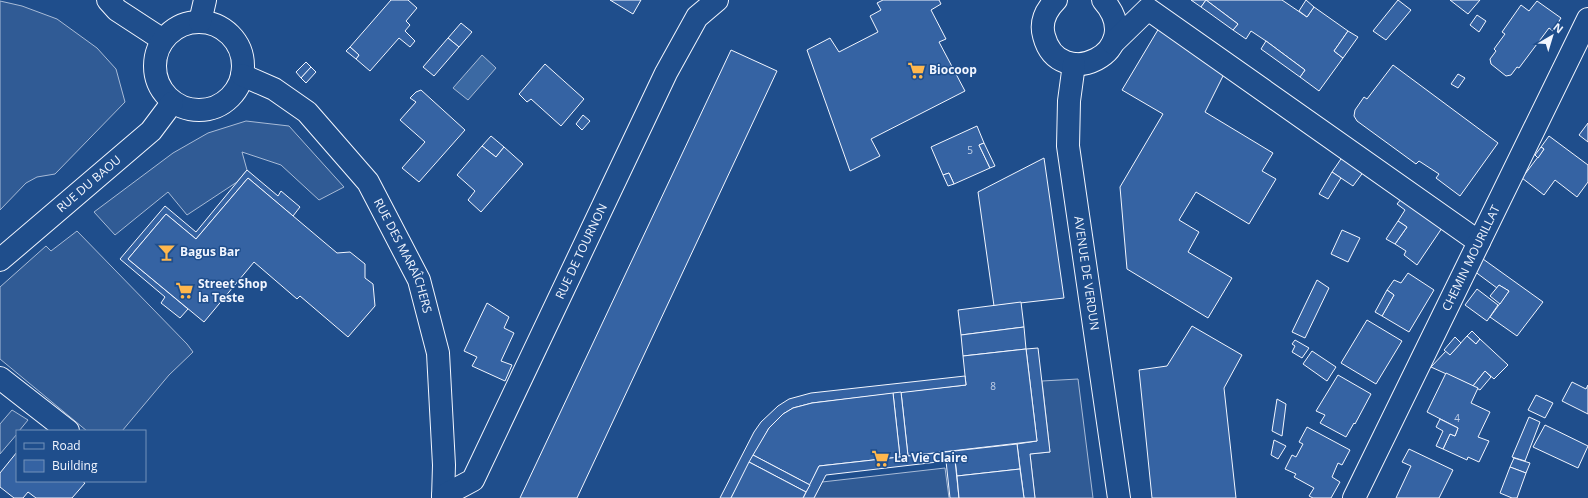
<svg xmlns="http://www.w3.org/2000/svg" width="1588" height="498" font-family="'Open Sans',sans-serif">
  <style>
    .parking { fill: #305b95; stroke: #a8bbd7 }
    .water { fill: #3b69a3; stroke: #a8bbd7 }
    .building { fill: #3563a3; stroke: #f2f6ff }
    .lines { fill: none; stroke-linecap: round; stroke-linejoin: round }
    .minor-casing { stroke: #f2f6ff; stroke-width: 24 }
    .minor { stroke: #1f4e8c; stroke-width: 22 }
    .labels { text-anchor: middle; stroke-width: 3; stroke-linejoin: round; paint-order: stroke }
    .number-label { font-size: 10px; fill: #c3d1e8 }
    .poi-label { font-size: 12px; font-weight: bold; fill: #f2f6ff; stroke: #1f4e8c; text-anchor: start }
    .street-label { font-size: 12px; fill: #f2f6ff; stroke: #1f4e8c }
  </style>
  <rect width="100%" height="100%" fill="#1f4e8c"/>
  <g class="parking">
    <path d="M0,1L22,6L57,19L97,48L116,69L125,102L55,174L37,177L26,183L0,210Z"/>
    <path d="M246,121L289,126L344,187L319,200L281,165L242,152L247,170L237,182L187,215L168,192L115,235L94,212L173,153L208,133Z"/>
    <path d="M77,231L187,344L193,352L169,375L122,431H87L0,359V287L46,246L51,251Z"/>
    <path d="M1078,379L1093,498H1035L1030,454L1050,452L1042,381Z"/>
    <path d="M12,410L28,420L19,431H17V434L0,454V424Z"/>
    <path d="M945,468L949,498H814L822,482Z"/>
  </g>
  <path class="water" d="M482,55L496,68L468,100L453,88Z"/>
  <g class="building">
    <path d="M391,0H408L417,8L406,21L410,25L405,31L415,41L410,47L399,38L370,71L356,59L359,55L350,47Z"/>
    <path d="M610,0H641L633,14Z"/>
    <path d="M883,0H939L941,4L931,10L946,39L939,42L965,91L871,139L880,156L850,171L807,50L830,38L839,52L878,32L870,16L881,10L877,3Z"/>
    <path d="M1191,0H1282L1307,17L1314,7L1348,31L1334,51L1343,58L1319,91L1300,77L1305,70L1266,41L1251,31L1246,39L1233,30L1238,24L1206,0L1201,7Z"/>
    <path d="M1206,0L1238,24L1233,30L1201,7Z"/>
    <path d="M1306,0L1314,7L1307,17L1299,11Z"/>
    <path d="M1398,0L1411,10L1386,40L1373,31Z"/>
    <path d="M1450,0H1480L1468,14Z"/>
    <path d="M1537,1L1561,18L1553,31L1549,28L1519,68L1517,67L1511,75L1506,76L1491,64L1490,59L1496,51L1494,49L1505,34L1502,32L1521,5L1529,11Z"/>
    <path d="M1477,15L1486,21L1479,32L1470,25Z"/>
    <path d="M461,23L472,32L459,47L448,38Z"/>
    <path d="M1162,23L1224,74L1205,112L1273,153L1262,171L1276,179L1249,224L1196,192L1179,220L1199,232L1188,252L1232,278L1208,318L1127,269L1120,187L1163,114L1122,90Z"/>
    <path d="M1348,31L1358,37L1343,58L1334,51Z"/>
    <path d="M448,38L459,47L434,76L423,67Z"/>
    <path d="M1266,41L1305,70L1300,77L1261,49Z"/>
    <path d="M350,47L359,55L356,59L346,51Z"/>
    <path d="M731,50L777,71L577,498H520Z"/>
    <path d="M306,62L311,67L301,78L296,72Z"/>
    <path d="M545,64L584,99L561,126L531,99L527,102L519,94Z"/>
    <path d="M1393,65L1498,143L1460,196L1436,178L1439,174L1419,161L1416,164L1357,121L1354,116L1355,110L1364,97L1367,99Z"/>
    <path d="M311,67L316,72L306,83L301,78Z"/>
    <path d="M1458,74L1465,78L1458,88L1451,84Z"/>
    <path d="M421,90L465,130L419,182L402,168L425,142L400,120L416,102L410,98L416,92Z"/>
    <path d="M583,115L590,121L582,130L576,124Z"/>
    <path d="M1588,123V142L1579,135Z"/>
    <path d="M977,126L984,143L979,145L990,168L954,184L949,173L943,175L931,147Z"/>
    <path d="M491,136L504,147L496,157L482,146Z"/>
    <path d="M1549,136L1588,165V182L1577,197L1555,180L1544,195L1522,178L1544,149L1541,147Z"/>
    <path d="M984,143L995,166L990,168L979,145Z"/>
    <path d="M482,146L496,157L504,147L523,164L481,212L468,200L475,191L457,175Z"/>
    <path d="M1541,147L1544,149L1538,158L1535,155Z"/>
    <path d="M1343,156L1364,171L1353,186L1332,172Z"/>
    <path d="M1044,158L1064,298L994,306L978,192Z"/>
    <path d="M247,170L278,196L281,191L300,207L293,216L248,178L196,239L166,214L128,259L188,309L180,318L161,303L165,297L120,259L165,206L196,232Z"/>
    <path d="M1332,172L1341,178L1328,199L1319,194Z"/>
    <path d="M949,173L954,184L948,186L943,175Z"/>
    <path d="M248,178L337,253L350,252L365,264V278L373,284L375,306L348,337L300,296L297,299L254,262L204,322L128,259L166,214L196,239Z"/>
    <path d="M1402,198L1442,228L1417,265L1404,255L1406,251L1395,244L1407,227L1398,221L1405,210L1397,204Z"/>
    <path d="M1398,221L1407,227L1395,244L1386,239Z"/>
    <path d="M1342,230L1360,238L1348,262L1331,254Z"/>
    <path d="M1483,259L1543,302L1517,336L1490,317L1509,291L1499,285L1497,288L1474,271Z"/>
    <path d="M1408,273L1434,290L1409,332L1382,316L1394,295L1387,290L1394,280L1401,283Z"/>
    <path d="M1317,280L1329,288L1305,338L1292,332Z"/>
    <path d="M1499,285L1509,291L1500,304L1490,296Z"/>
    <path d="M1477,289L1498,305L1487,321L1465,305Z"/>
    <path d="M1387,290L1394,295L1382,316L1375,312Z"/>
    <path d="M1021,302L1024,327L961,335L958,310Z"/>
    <path d="M487,303L509,317L504,328L514,333L501,361L512,365L505,381L472,366L477,357L464,351Z"/>
    <path d="M1367,320L1402,341L1376,384L1341,363Z"/>
    <path d="M1192,326L1242,355L1224,388L1236,498H1152L1139,370L1167,366Z"/>
    <path d="M1024,327L1026,349L963,356L961,335Z"/>
    <path d="M1472,331L1480,339L1476,344L1467,336Z"/>
    <path d="M1467,336L1476,344L1480,339L1508,365L1494,379L1485,371L1473,386L1431,367L1446,351L1450,355Z"/>
    <path d="M1455,337L1461,343L1450,355L1444,350Z"/>
    <path d="M1295,340L1309,348L1302,358L1292,352L1295,346L1292,344Z"/>
    <path d="M1038,348L1050,452L1030,454L1035,498H1024L1017,444L1037,441L1026,349Z"/>
    <path d="M1026,349L1037,441L908,456L901,392L966,385L963,356Z"/>
    <path d="M1312,351L1336,367L1327,381L1303,364Z"/>
    <path d="M1485,371L1491,377L1480,390L1473,386Z"/>
    <path d="M1446,373L1478,388L1471,403L1490,412L1478,437L1489,441L1479,462L1468,457L1467,460L1443,449L1450,434L1455,436L1458,428L1427,412Z"/>
    <path d="M1338,375L1371,394L1355,424L1354,423L1346,437L1320,423L1325,415L1316,411Z"/>
    <path d="M965,376L966,385L812,403L793,408L783,414L769,428L731,498H720L754,432L761,422L778,406L789,399L811,393Z"/>
    <path d="M1572,382L1586,389L1588,385V414L1562,401Z"/>
    <path d="M901,392L908,456L900,457L893,393Z"/>
    <path d="M893,393L900,457L819,466L810,485L753,455L769,428L783,414L793,408L812,403Z"/>
    <path d="M1536,395L1553,403L1545,418L1528,410Z"/>
    <path d="M1277,399L1286,404L1282,436L1272,431Z"/>
    <path d="M1529,417L1540,422L1525,461L1512,457Z"/>
    <path d="M1440,419L1458,428L1455,436L1450,434L1443,449L1436,446L1443,431L1436,427Z"/>
    <path d="M1545,425L1588,446L1578,468L1533,447Z"/>
    <path d="M1307,427L1350,450L1342,465L1338,463L1332,477L1340,482L1331,498H1313L1309,496L1314,488L1294,477L1296,474L1285,469L1292,455L1296,457L1303,444L1299,442Z"/>
    <path d="M1274,440L1286,446L1278,459L1271,455Z"/>
    <path d="M1017,444L1020,469L957,476L954,451Z"/>
    <path d="M1409,449L1453,470L1439,498H1396L1411,466L1402,462Z"/>
    <path d="M954,451L959,498H950L946,461L826,475L814,498H803L819,466Z"/>
    <path d="M17,452V481H82L85,483L72,498H36L28,492L23,498H14L0,487V473Z"/>
    <path d="M753,455L810,485L806,492L749,462Z"/>
    <path d="M1514,458L1530,463L1526,473L1510,467Z"/>
    <path d="M749,462L806,492L803,498H731Z"/>
    <path d="M1510,467L1526,473L1517,498H1512L1500,493Z"/>
    <path d="M1020,469L1024,498H959L957,476Z"/>
  </g>
  <g class="lines">
    <defs>
      <g id="minor">
        <path d="M108,0L117,10L163,40"/>
        <path d="M1056,0C1046,10 1040,22 1044,36C1059,94 1149,52 1103,0"/>
        <circle cx="199" cy="66" r="44"/>
        <path d="M200,22L205,0"/>
        <path d="M1113,43L1148,9L1479,242"/>
        <path id="s1" d="M1074,64L1069,101L1068,146L1119,498"/>
        <path id="s2" d="M242,75L274,89L307,112L368,182L419,280L438,353L444,465L443,498"/>
        <path id="s3" d="M0,260L151,131L172,103"/>
        <path d="M0,378L68,431"/>
        <path id="s4" d="M443,496L473,480L666,73L697,17L717,0"/>
        <path id="s5" d="M1354,498L1588,19"/>
      </g>
    </defs>
    <use href="#minor" class="minor-casing"/>
    <use href="#minor" class="minor"/>
  </g>
  <defs>
    <symbol id="supermarket-bare" viewBox="-9 -9 18 18"><path d="M-6-5.5h2.5l.6 2H6L4.5 2H-2.5L-4.4-4H-6ZM-1.5 3.2a1.3 1.3 0 1 0 .1 0ZM3 3.2a1.3 1.3 0 1 0 .1 0Z" fill="#ffb74d" stroke="#1f4e8c" stroke-width="2.5" paint-order="stroke"/></symbol>
    <symbol id="bar-bare" viewBox="-9 -9 18 18"><path d="M-6-5H6L.8 .8V4.5H3.5V6h-7V4.5H-.8V.8Z" fill="#ffb74d" stroke="#1f4e8c" stroke-width="2.5" paint-order="stroke"/></symbol>
  </defs>
  <g fill-rule="evenodd">
    <use href="#supermarket-bare" x="904" y="58" width="25" height="25"/>
    <use href="#bar-bare" x="154" y="240" width="25" height="25"/>
    <use href="#supermarket-bare" x="172" y="278" width="25" height="25"/>
    <use href="#supermarket-bare" x="868" y="446" width="25" height="25"/>
  </g>
  <g class="labels">
    <g class="number-label">
      <text x="970" y="154">5</text>
      <text x="993" y="390">8</text>
      <text x="1457" y="422">4</text>
    </g>
    <g class="poi-label">
      <text x="929" y="74">Biocoop</text>
      <text x="180" y="256">Bagus Bar</text>
      <text x="198" y="288">Street Shop<tspan x="198" dy="14">la Teste</tspan></text>
      <text x="894" y="462">La Vie Claire</text>
    </g>
    <g class="street-label">
      <text dy="4" stroke="none"><textPath href="#s3" startOffset="117">RUE DU BAOU</textPath></text>
      <text dy="4" stroke="none"><textPath href="#s4" startOffset="287">RUE DE TOURNON</textPath></text>
      <text dy="4" stroke="none"><textPath href="#s2" startOffset="250">RUE DES MARAÎCHERS</textPath></text>
      <text dy="4" stroke="none"><textPath href="#s5" startOffset="267">CHEMIN MOURILLAT</textPath></text>
      <text dy="4" stroke="none"><textPath href="#s1" startOffset="211">AVENUE DE VERDUN</textPath></text>
    </g>
  </g>
  <rect x="16" y="430" width="130" height="52" fill="#1f4e8c" stroke="#7391ba"/>
  <rect x="24" y="443" width="20" height="6" fill="#1f4e8c" stroke="#7391ba"/>
  <text x="52" y="450" font-size="12" fill="#f2f6ff">Road</text>
  <rect x="24" y="460" width="20" height="12" fill="#3563a3" stroke="#7391ba"/>
  <text x="52" y="470" font-size="12" fill="#f2f6ff">Building</text>
  <g transform="translate(1552 36) rotate(38)" stroke="#1f4e8c" stroke-width="3" paint-order="stroke">
  <path d="M0-3L7 15L0 10L-7 15Z" fill="#f2f6ff"/>
  <text y="-6" font-size="11" font-weight="bold" text-anchor="middle" fill="#f2f6ff">N</text>
  </g>
</svg>
